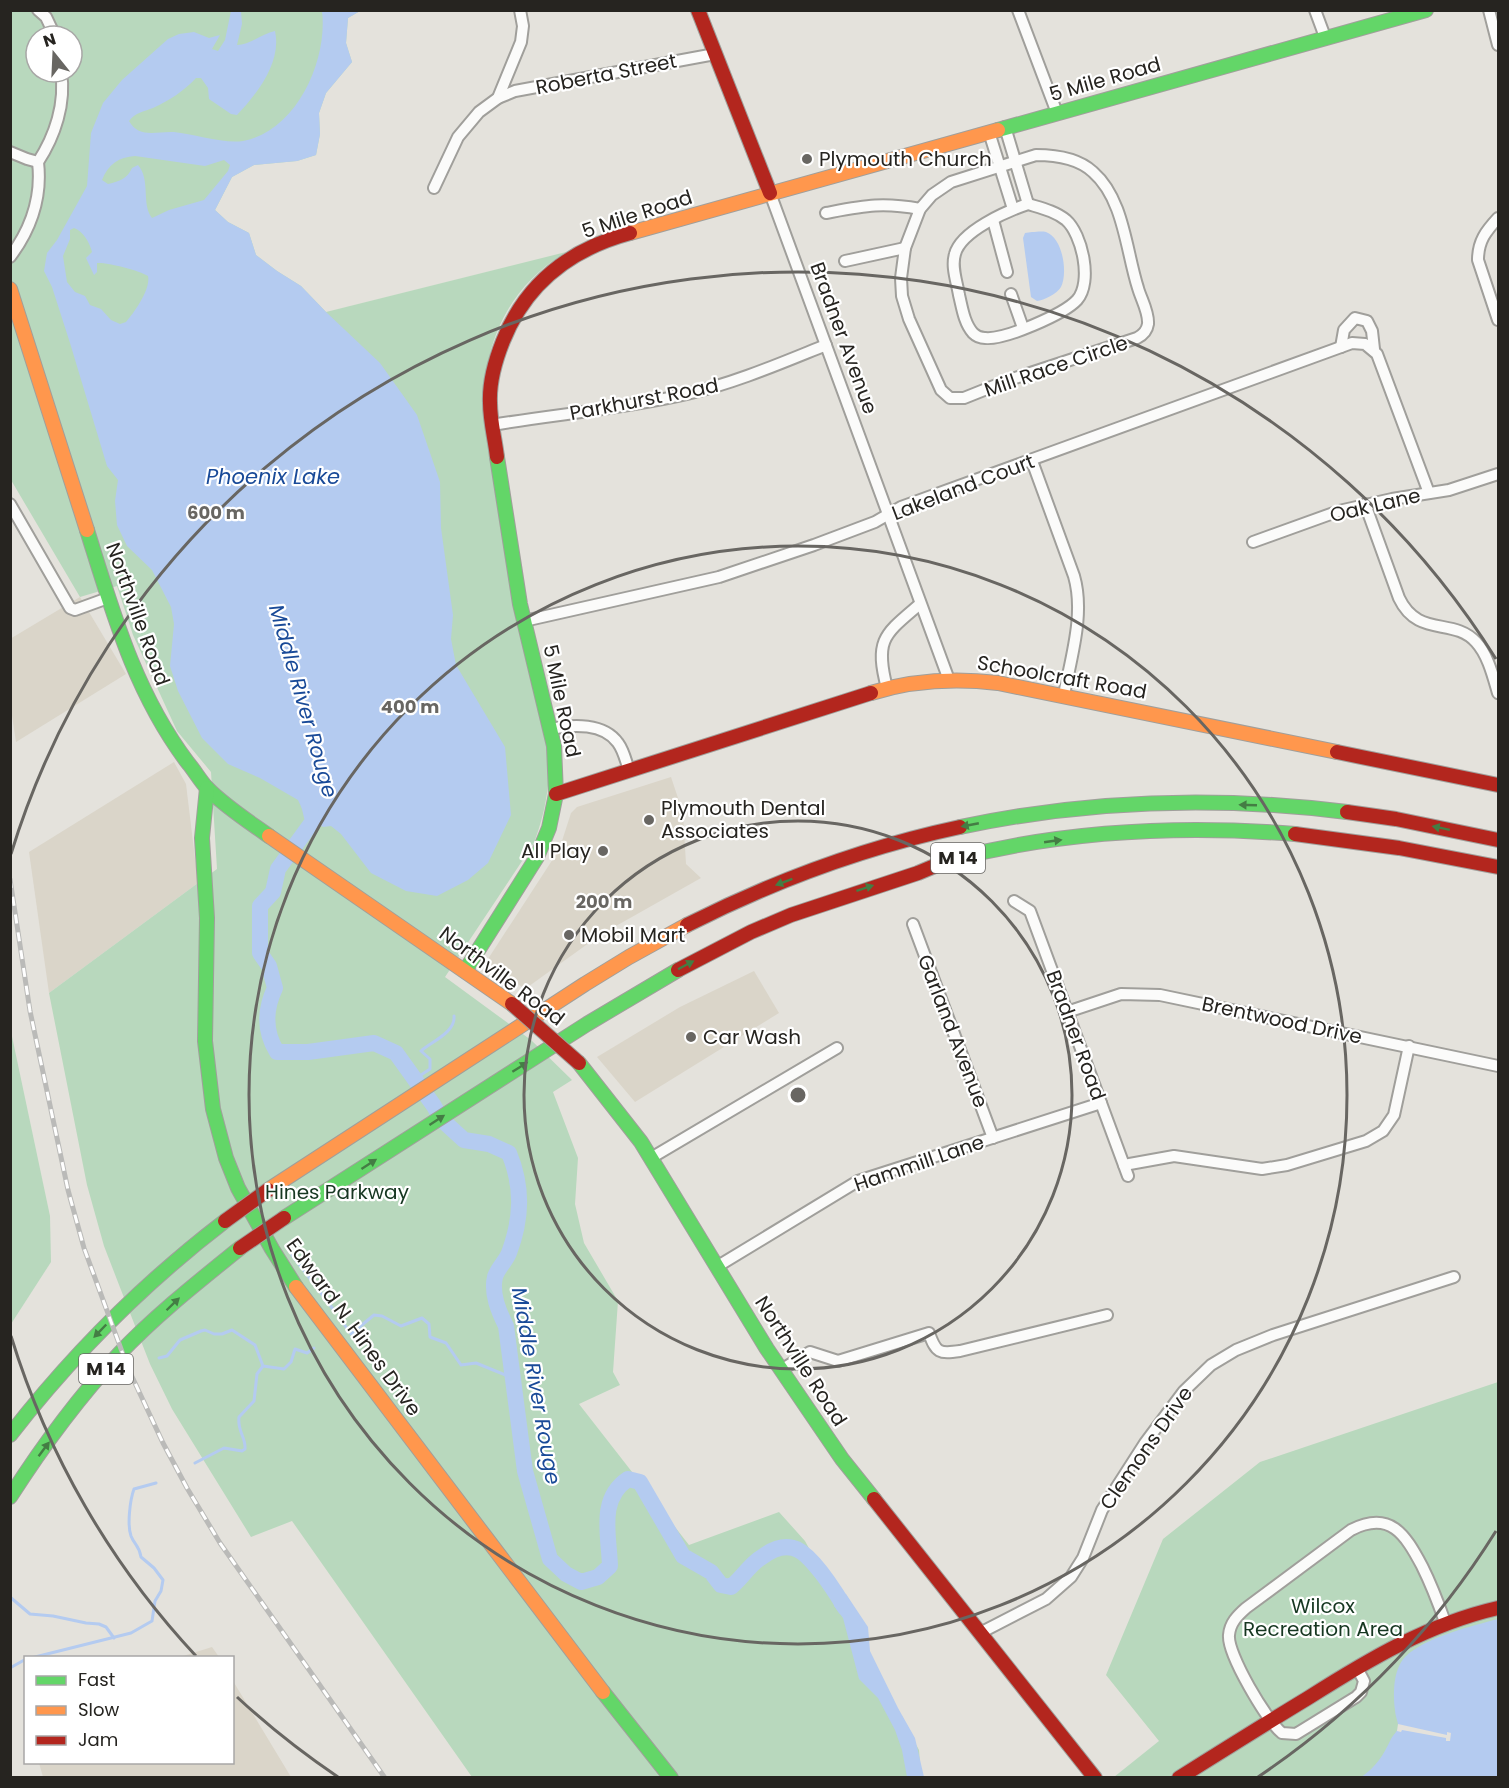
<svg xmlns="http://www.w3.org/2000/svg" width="1509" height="1788" font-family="Poppins,sans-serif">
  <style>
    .built { fill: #dad5c9 }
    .green { fill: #b8d8bd; fill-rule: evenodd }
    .water { fill: #b4cbf0; fill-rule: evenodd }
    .pier { fill: #e4e2dc }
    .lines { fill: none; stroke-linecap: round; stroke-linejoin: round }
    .stream { stroke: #b4cbf0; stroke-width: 3 }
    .river { stroke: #b4cbf0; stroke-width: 16 }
    .street-casing { stroke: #a09f9b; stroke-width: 14 }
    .fast-casing { stroke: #a09f9b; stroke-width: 16 }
    .slow-casing { stroke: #a09f9b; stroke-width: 16 }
    .jam-casing { stroke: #a09f9b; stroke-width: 16 }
    .street { stroke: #fbfbfa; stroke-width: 10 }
    .fast { stroke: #63d668; stroke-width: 14 }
    .slow { stroke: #ff974d; stroke-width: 14 }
    .jam { stroke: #b3261e; stroke-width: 14 }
    .rail-casing { stroke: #babab8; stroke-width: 5 }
    .rail { stroke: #fff; stroke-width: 3; stroke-dasharray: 9; stroke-linecap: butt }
    .jam-bridge-casing { stroke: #a09f9b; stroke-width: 16; stroke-linecap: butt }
    .jam-bridge { stroke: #b3261e; stroke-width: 14 }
    .oneway { fill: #447d44 }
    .ring { fill: none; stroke: #686662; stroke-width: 3 }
    .poi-dot { fill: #686662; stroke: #fff; stroke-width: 2 }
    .labels { text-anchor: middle; stroke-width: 4.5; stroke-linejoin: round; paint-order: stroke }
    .shield { fill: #fff; stroke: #676663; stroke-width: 1.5 }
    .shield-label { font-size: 18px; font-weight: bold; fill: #262420 }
    .street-label { font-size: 20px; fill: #262420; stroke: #fff }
    .poi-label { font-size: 20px; fill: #262420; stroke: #fff; text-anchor: start }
    .park-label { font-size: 20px; fill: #163721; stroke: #fff }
    .water-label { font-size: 21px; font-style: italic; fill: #194a98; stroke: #fff }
    .centre { fill: #686662; stroke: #fff; stroke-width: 3 }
    .ring-label { font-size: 18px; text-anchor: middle; font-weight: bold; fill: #686662; stroke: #fff; stroke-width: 4.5; stroke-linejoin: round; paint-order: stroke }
  </style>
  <rect width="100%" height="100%" fill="#e4e2dc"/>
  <g class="built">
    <path d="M80,597L126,674L16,742L11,709L10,639Z"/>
    <path d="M174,762L186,784L198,883L49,993L29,852Z"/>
    <path d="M671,777L683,813L686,864L701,878L600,935L525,989L486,962L551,862L561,844L571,813L577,807Z"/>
    <path d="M754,971L779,1013L635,1102L597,1057L680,1007Z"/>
    <path d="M212,1647L219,1657H180Z"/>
    <path d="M233,1681L291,1777H43L39,1763L232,1762Z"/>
  </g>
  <g class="green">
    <path d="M10,11H360L348,18L346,43L352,62L326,93L319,113L320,134L316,155L297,161L254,165L232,177L215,210L228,222L249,233L256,255L277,271L301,286L326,312L566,252C502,291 479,354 485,426C495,486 503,547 515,606C526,659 553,732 548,785C546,805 541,824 534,843L445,977L531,1040L572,1080L553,1092L578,1158L575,1204L584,1243L618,1301L613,1372L620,1385L579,1404L689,1545L779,1512L805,1541L919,1750L921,1777H472L292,1521L251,1537L172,1409L150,1364L121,1290L104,1246L87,1185L49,993L217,869L211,772L177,731L133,635L117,586L80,597L11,480ZM36,36H72V72H36Z"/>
    <path d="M10,1027L50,1216L51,1262L11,1324Z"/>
    <path d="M1498,1382V1777H1114L1159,1741L1106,1675L1163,1539L1260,1462Z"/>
  </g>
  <g class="water">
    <path d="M227,11H241L242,24L237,45C249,45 262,34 275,31C282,62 257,94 237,115L231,114L209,99L208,88L201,78H196C184,91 170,100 153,108C143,112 136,112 129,121C139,139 157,131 174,132C194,134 224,144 243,141C297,131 328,60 322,11H360L348,18L346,43L352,62L326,93L319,113L320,134L316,155L297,161L254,165L232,177L215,210L228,222L249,233L256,255L277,271L301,286L326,312L380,363L417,415L440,482L441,528L453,615L451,639L456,665L505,747L511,815L488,863L468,880L437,896L406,891L371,873L341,834L331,826L323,827L305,815L298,800L260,778L228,764L202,738L178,691L170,666L174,624L171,607L152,570L127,546L117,525L115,501L118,480L107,466L70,343L52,287L44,271L47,253L57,240L87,186L91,133L103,103L122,80L168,39L179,34L194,32L209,38L220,35L212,49L218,51L225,40L231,11ZM135,156L205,166L224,160L230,165L228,171L204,200L169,210L152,218C141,204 151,180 138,165L132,168C127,179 120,181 108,184L102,180C108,164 119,157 135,156ZM74,228C83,231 90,243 92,252L86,258L94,275L97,272V263C106,262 139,270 148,276C151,289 134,313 126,322L120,324L111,320L101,309L90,305L85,296L75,292L67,282L63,256L70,239V230Z"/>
    <path d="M1032,232C1036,232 1042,231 1046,232C1063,238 1068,273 1061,287C1057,294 1044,300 1037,301L1031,297L1023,238L1025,233Z"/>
    <path d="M833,1589L846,1594L868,1627L870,1651L898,1708L915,1738L924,1777H907L902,1750L895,1730L878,1698L859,1679L843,1618L834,1606Z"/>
    <path d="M1498,1619V1777L1360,1778C1376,1767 1383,1756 1391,1739C1393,1735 1397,1732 1398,1728C1399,1723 1395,1716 1395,1710C1393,1693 1393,1670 1405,1657C1425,1637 1472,1626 1498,1619Z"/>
  </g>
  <path class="pier" d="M1398,1724L1447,1735V1732L1451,1733L1450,1741H1446V1738L1402,1730L1401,1732L1397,1731Z"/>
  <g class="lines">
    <g class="stream">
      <path d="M415,1079L430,1069V1059L421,1051C431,1042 456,1032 454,1016"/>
      <path d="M292,1255L333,1309"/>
      <path d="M339,1317L351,1334L374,1315L382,1316L401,1326L422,1318L429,1324L430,1337L446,1343L461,1365L476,1363L513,1378"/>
      <path d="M159,1358L167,1356L180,1340L201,1331L205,1330L214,1334H222L232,1330L255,1345L263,1366"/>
      <path d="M263,1366L284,1369L291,1362L295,1349L307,1353L314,1348"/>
      <path d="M195,1463L224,1448L242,1451L245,1449C246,1437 237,1431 239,1417L254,1401L257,1374L263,1366"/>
      <path d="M10,1597L30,1614L53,1616L86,1623L99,1624L106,1627L114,1638"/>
      <path d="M31,1658L131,1633L152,1621L155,1601L161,1591L163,1580L154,1568L141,1557C139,1545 135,1546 131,1536C127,1525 130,1500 134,1489L156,1483"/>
      <path d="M10,1668L26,1659"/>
    </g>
    <path class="river" d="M308,800L313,821L278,869L273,892L260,906V953L269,966L275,988C265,1009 264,1031 277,1052H308L374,1043L396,1053L434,1106L441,1119L464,1140L489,1144L509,1153C523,1187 522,1218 509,1253C506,1261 497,1269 495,1277C491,1294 499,1312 506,1326L525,1471L550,1559L566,1574L581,1582L598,1577L610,1566C609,1535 598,1499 628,1479L640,1482L683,1556L711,1572L721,1585L731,1587C742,1578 750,1564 762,1557C770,1551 782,1545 793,1548C810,1551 836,1593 845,1608"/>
    <defs>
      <g id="street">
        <path d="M38,10L46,17L55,36"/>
        <path d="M1018,10L1057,113"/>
        <path d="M1315,10L1325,37"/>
        <path d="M1489,10L1498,45"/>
        <path d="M498,98L515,91L715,54"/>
        <path d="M1005,127L1028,204"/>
        <path d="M989,132L1013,209"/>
        <path d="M10,152L27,159L38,162C55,136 66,103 61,72"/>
        <path d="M1036,155C1057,155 1078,158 1093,172C1124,199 1126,251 1138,288C1141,299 1149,312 1148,324C1147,331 1143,335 1137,338L1009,380L964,398H950L941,390L909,319L902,296L901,278L905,248L920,209L932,195L951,182Z"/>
        <path d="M434,188L458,137L479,112L498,98L521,42L523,26L520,10"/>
        <path d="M770,193L949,680"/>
        <path d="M1028,204C1041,208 1055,211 1066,220C1082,234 1093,282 1077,300C1064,314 1005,340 985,338C981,338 976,336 973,333C964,323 962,307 959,295C957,282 951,267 955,254C961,231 1007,211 1028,204Z"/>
        <path d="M826,213C864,206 881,202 920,209"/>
        <path d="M1498,218C1486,231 1478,241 1478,260L1498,320"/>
        <path d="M993,220L1007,272"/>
        <path d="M10,257C31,229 42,196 38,162"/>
        <path d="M845,261L905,248"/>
        <path d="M1011,294L1023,328"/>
        <path d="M1341,347L1344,330L1355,318L1367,321L1372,331L1374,349"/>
        <path d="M492,425C557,414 623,409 687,394C735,383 781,363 826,345"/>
        <path d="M1032,461L1074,576C1085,614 1071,657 1064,695"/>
        <path d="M10,504L70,608L75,610L108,598"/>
        <path d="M1365,504L1399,598C1418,638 1453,617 1476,642C1488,655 1493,676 1498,693"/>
        <path d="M1253,542L1339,511L1392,499L1449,490L1498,474"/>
        <path d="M524,621L719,577L814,545L875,522L901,507L1352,343L1365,344L1377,354L1429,493"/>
        <path d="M887,688C874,639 885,634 920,604"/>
        <path d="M551,729C573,724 604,723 618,743C624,751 626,762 629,770"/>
        <path d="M1014,901L1030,911L1128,1176"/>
        <path d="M913,924L993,1138"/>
        <path d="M1067,1012L1121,994L1160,995L1498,1066"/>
        <path d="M651,1158L837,1048"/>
        <path d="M1124,1165L1174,1156L1262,1169L1287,1165L1366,1141L1383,1131L1394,1115L1409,1046"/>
        <path d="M718,1266L858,1181L1101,1103"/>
        <path d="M781,1370L810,1352L838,1361L929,1333C936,1353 939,1354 960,1351L1107,1315"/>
        <path d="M980,1633L1046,1599L1071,1577L1083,1558L1102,1510L1145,1443L1184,1391L1211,1365L1236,1350L1273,1335L1454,1277"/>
        <path d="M1357,1668L1364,1681L1361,1692L1356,1697L1296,1734L1282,1733C1267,1721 1227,1654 1229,1635C1230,1623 1237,1616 1246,1608L1351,1530C1390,1510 1405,1534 1422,1566C1431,1584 1438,1602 1445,1622"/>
      </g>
      <g id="fast">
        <path d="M998,130L1426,10"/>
        <path d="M87,530C113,613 135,693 188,763C195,771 200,781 208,789C226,807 248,821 269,836"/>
        <path d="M207,788L202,838L207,918L205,1041L213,1109L226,1158L238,1188L272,1249L296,1287"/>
        <path d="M960,827C1087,800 1219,796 1347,812"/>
        <path d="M949,860C1061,831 1181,825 1295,834"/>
        <path d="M465,971L537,857L549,828L556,794L554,746L520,604L497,457"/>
        <path d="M579,1063L641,1142L767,1349L842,1459L874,1499"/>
        <path d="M284,1218L587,1024L678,970"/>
        <path d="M10,1435C73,1354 144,1283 225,1221"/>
        <path d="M10,1497C42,1447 78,1398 119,1354C156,1315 198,1282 240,1248"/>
        <path d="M603,1692L671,1778"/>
      </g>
      <g id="slow">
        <path d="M630,233L998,130"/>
        <path d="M10,289L87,530"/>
        <path d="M871,693C913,680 955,678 998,683L1337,752"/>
        <path d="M269,836L512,1004"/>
        <path d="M268,1190L585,984L629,957L687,925"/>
        <path d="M296,1287L603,1692"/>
      </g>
      <g id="jam">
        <path d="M698,10L770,193"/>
        <path d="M497,457C495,439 490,421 490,403C489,381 495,361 503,341C526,283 571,249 630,233"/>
        <path d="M1337,752L1498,785"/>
        <path d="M556,794L871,693"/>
        <path d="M1347,812L1396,819L1498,840"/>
        <path d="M1295,834L1399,848L1498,867"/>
        <path d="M687,925C774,881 866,847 960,827"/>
        <path d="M678,970L751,932L791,915L918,873L949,860"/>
        <path d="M874,1499L1095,1778"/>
        <path d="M1179,1778C1222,1751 1265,1724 1308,1698C1368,1660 1428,1624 1498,1608"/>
      </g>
    </defs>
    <use href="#street" class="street-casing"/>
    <use href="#fast" class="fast-casing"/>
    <use href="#slow" class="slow-casing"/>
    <use href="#jam" class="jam-casing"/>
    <use href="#street" class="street"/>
    <use href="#fast" class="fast"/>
    <use href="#slow" class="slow"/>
    <use href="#jam" class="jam"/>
    <defs>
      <path id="rail" d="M10,879L30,1011L68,1190L84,1248L128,1368L163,1443L187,1488L220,1543L385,1778"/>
    </defs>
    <use href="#rail" class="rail-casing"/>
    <use href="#rail" class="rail"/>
    <defs>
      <g id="jam-bridge">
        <path d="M512,1004L579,1063"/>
        <path d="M225,1221L268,1190"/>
        <path d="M240,1248L284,1218"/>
      </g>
    </defs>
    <use href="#jam-bridge" class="jam-bridge-casing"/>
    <use href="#jam-bridge" class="jam-bridge"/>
  </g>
  <defs><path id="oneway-solid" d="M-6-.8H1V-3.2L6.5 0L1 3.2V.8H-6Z" transform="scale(1.5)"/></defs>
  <g class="oneway">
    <use href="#oneway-solid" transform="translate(1248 805) rotate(-178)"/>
    <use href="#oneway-solid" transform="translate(970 825) rotate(169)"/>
    <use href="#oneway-solid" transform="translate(1441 828) rotate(-168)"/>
    <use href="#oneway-solid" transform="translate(1053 841) rotate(-8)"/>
    <use href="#oneway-solid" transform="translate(784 882) rotate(159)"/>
    <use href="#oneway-solid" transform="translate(865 888) rotate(-18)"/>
    <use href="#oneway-solid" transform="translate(686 965) rotate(-28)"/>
    <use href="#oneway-solid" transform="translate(520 1067) rotate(-32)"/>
    <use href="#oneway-solid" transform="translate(437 1120) rotate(-33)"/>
    <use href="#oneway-solid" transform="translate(369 1164) rotate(-33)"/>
    <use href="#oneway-solid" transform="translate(173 1304) rotate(-44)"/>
    <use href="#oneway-solid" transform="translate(100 1331) rotate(134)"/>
    <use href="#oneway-solid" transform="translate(44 1449) rotate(-53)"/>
  </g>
  <g class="ring">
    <circle cx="798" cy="1095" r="274"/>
    <circle cx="798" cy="1095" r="549"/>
    <path d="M1496 1531A823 823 0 0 1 1258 1777M338 1777A823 823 0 0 1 237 1697M196 1656A823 823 0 0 1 11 1336M11 854A823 823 0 0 1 1496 659"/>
  </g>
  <g class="poi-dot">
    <circle cx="807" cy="159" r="6"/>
    <circle cx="649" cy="820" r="6"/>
    <circle cx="603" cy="851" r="6"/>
    <circle cx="569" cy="935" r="6"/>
    <circle cx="691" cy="1037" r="6"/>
  </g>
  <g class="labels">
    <g class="shield">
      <rect x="931" y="843" width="54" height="30" rx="4.5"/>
      <rect x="79" y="1354" width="54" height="30" rx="4.5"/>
    </g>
    <g class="shield-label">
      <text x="958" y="864">M 14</text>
      <text x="106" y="1375">M 14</text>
    </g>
    <g class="street-label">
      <text transform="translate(606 74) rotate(-11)" y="7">Roberta Street</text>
      <text transform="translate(1105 79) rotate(-16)" y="7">5 Mile Road</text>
      <text transform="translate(637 214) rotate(-18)" y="7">5 Mile Road</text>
      <text transform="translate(844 338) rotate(70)" y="7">Bradner Avenue</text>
      <text transform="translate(1056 366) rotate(-19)" y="7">Mill Race Circle</text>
      <text transform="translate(644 399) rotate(-11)" y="7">Parkhurst Road</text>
      <text transform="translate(963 487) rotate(-21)" y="7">Lakeland Court</text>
      <text transform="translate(1375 505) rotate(-13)" y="7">Oak Lane</text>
      <text transform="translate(138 614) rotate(70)" y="7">Northville Road</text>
      <text transform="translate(1062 677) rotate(10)" y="7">Schoolcraft Road</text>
      <text transform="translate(562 701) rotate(78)" y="7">5 Mile Road</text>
      <text transform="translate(502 976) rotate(37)" y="7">Northville Road</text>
      <text transform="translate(1282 1020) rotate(12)" y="7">Brentwood Drive</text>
      <text transform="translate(953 1031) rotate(69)" y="7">Garland Avenue</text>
      <text transform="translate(1076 1035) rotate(70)" y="7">Bradner Road</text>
      <text transform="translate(919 1163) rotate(-19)" y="7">Hammill Lane</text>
      <text transform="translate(354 1327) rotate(54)" y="7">Edward N. Hines Drive</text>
      <text transform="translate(801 1361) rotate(57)" y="7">Northville Road</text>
      <text transform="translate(1146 1448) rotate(-55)" y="7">Clemons Drive</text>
    </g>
    <g class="poi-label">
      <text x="819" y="166">Plymouth Church</text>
      <text x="661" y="815">Plymouth Dental<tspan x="661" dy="23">Associates</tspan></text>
      <text x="591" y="858" text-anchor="end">All Play</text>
      <text x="581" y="942">Mobil Mart</text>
      <text x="703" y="1044">Car Wash</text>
    </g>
    <g class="park-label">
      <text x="337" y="1199">Hines Parkway</text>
      <text x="1323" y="1613">Wilcox<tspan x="1323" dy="23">Recreation Area</tspan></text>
    </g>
    <g class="water-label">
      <text x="273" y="484">Phoenix Lake</text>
      <text transform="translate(303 701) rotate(74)" y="7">Middle River Rouge</text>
      <text transform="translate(536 1386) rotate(80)" y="7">Middle River Rouge</text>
    </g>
  </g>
  <circle cx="798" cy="1095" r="9" class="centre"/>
  <g class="ring-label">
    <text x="216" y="519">600 m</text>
    <text x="410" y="713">400 m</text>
    <text x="604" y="908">200 m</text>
  </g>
  <rect width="1509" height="1788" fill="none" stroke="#262420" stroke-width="24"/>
  <rect x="24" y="1656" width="210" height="108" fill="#ffffff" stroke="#a8a7a6" stroke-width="1.5"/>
  <rect x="36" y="1676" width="30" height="9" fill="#63d668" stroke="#a8a7a6" stroke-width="1.5"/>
  <text x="78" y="1686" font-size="18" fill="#262420">Fast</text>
  <rect x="36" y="1706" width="30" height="9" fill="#ff974d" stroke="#a8a7a6" stroke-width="1.5"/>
  <text x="78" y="1716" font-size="18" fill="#262420">Slow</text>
  <rect x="36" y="1736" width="30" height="9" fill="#b3261e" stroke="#a8a7a6" stroke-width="1.5"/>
  <text x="78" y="1746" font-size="18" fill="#262420">Jam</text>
  <g transform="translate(54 54) rotate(342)"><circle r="28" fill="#ffffff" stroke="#a8a7a6" stroke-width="1.5"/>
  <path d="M0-4.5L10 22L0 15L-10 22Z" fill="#686662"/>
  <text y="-9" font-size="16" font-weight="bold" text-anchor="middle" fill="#262420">N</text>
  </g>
</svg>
